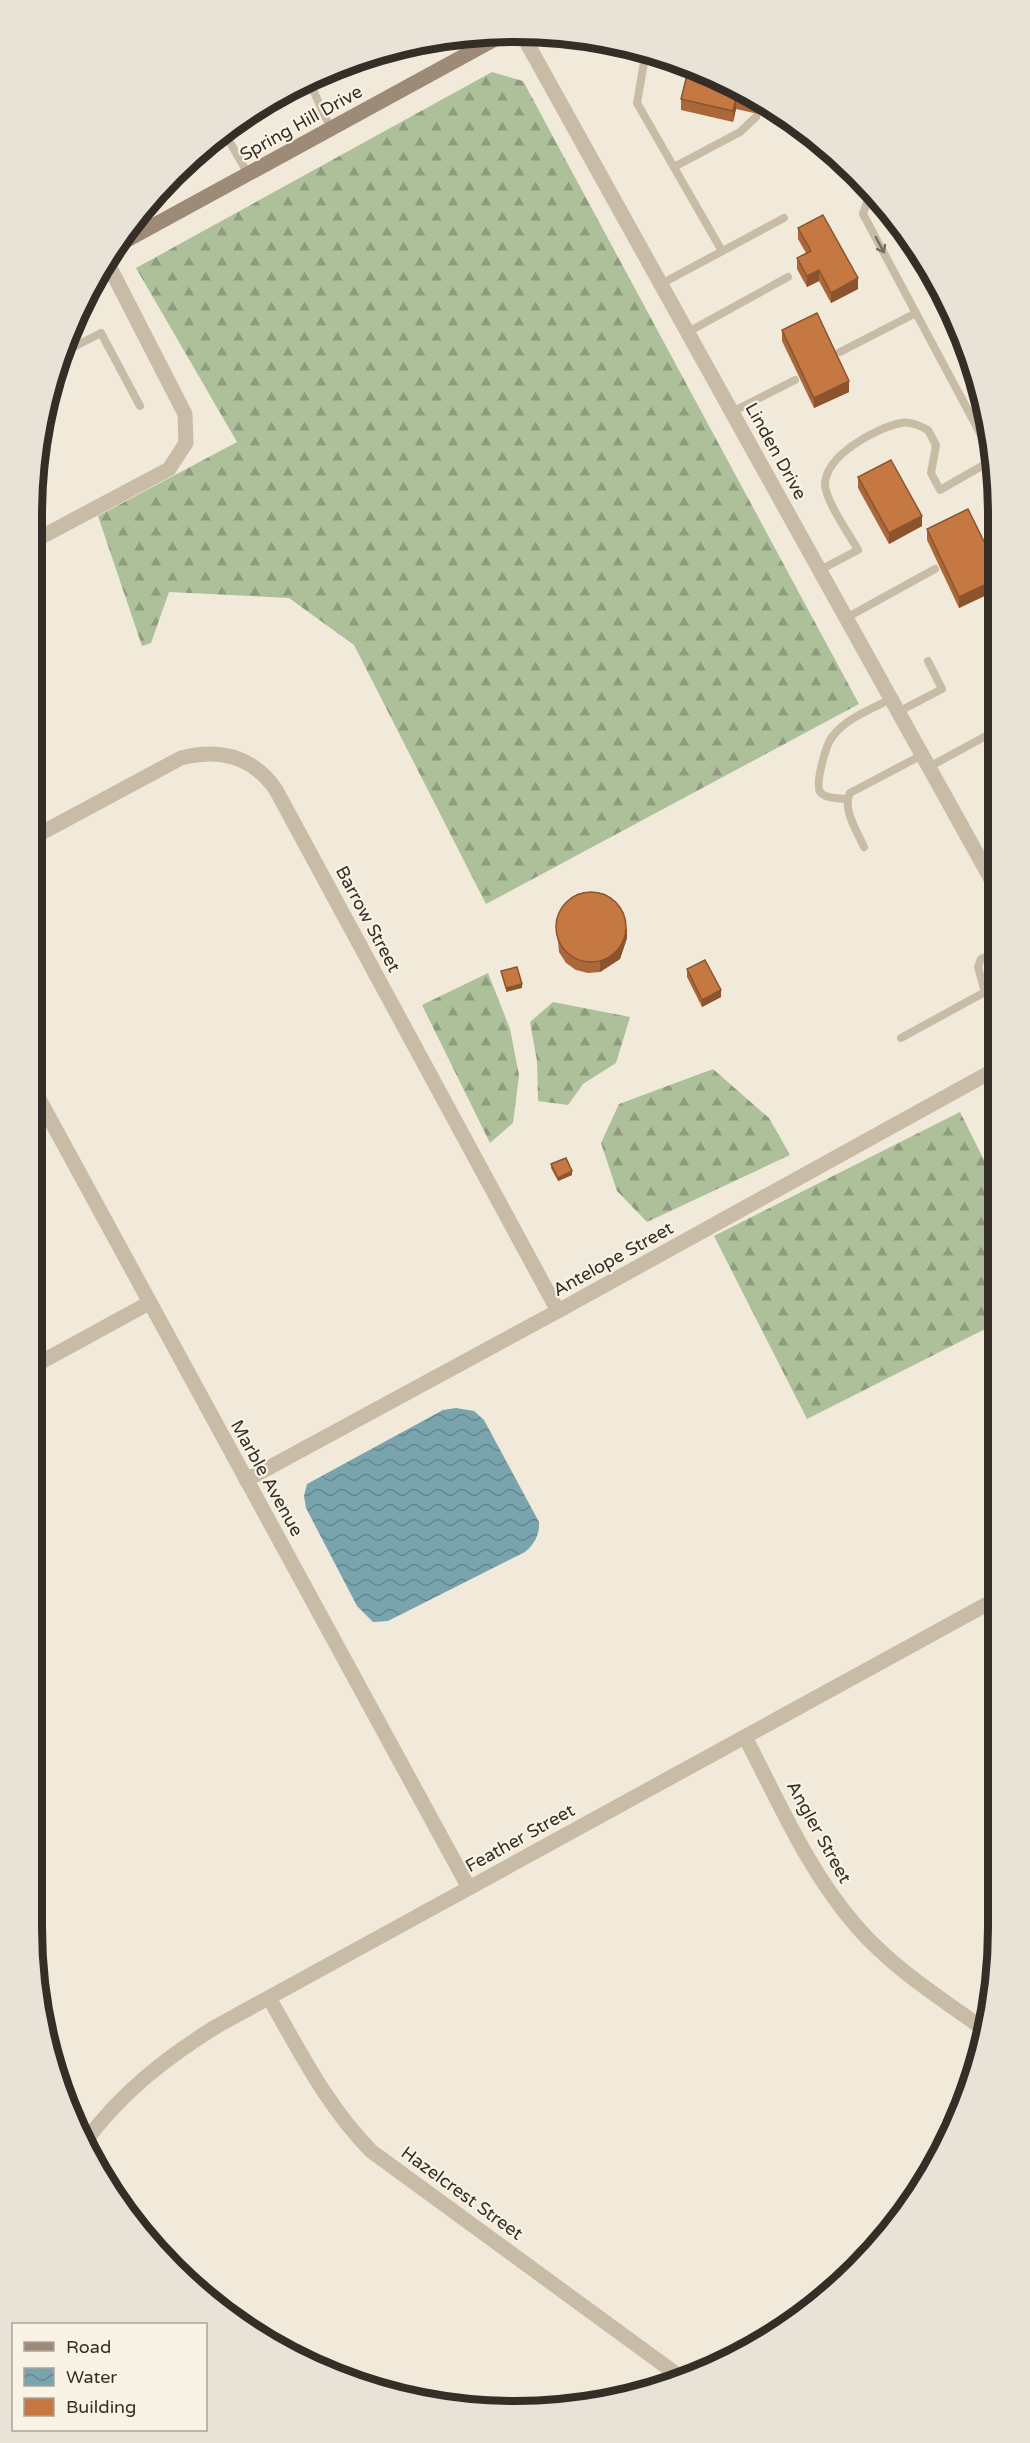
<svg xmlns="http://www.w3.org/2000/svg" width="1030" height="2443" font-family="'Varela Round',sans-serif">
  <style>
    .forest { fill: url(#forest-firs) }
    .water { fill: url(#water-waves) }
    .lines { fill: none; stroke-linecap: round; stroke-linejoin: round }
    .service { stroke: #c9bca6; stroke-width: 8 }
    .minor { stroke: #c9bca6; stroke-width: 15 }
    .tertiary { stroke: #c9bca6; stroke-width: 15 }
    .secondary { stroke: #9d8b77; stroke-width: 15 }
    .wall { fill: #aa673a }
    .shaded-wall { fill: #8b542f }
    .building { fill: #c67843; stroke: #8b542f; stroke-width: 1.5 }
    .oneway { stroke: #786e60 }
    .labels { text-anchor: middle; stroke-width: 4.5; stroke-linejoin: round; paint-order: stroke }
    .street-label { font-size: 18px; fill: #352e27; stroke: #f9f3e6 }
    .rim { fill: none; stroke: #352e27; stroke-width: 8 }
  </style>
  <defs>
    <pattern id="forest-firs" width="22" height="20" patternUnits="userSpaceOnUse" patternTransform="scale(1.5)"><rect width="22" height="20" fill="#adc09a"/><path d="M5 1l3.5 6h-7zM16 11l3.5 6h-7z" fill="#8e9c7e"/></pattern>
    <pattern id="water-waves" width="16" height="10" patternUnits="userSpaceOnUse" patternTransform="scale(1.5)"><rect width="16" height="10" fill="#79a4ae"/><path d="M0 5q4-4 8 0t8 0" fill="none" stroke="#64868e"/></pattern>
  </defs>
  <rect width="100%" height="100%" fill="#f1eada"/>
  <g class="forest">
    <path d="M492,72L523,81L859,704L486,904L354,645L289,598L169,592L151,643L142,646L98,516L237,442L136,268Z"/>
    <path d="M488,973L510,1029L519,1075L513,1123L490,1143L422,1005Z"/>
    <path d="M553,1002L630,1017L616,1063L583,1084L568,1105L538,1101L537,1061L530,1022Z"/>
    <path d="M713,1069L769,1118L790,1155L647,1222L617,1191L601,1143L619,1104Z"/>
    <path d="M960,1112L996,1184L997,1323L807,1419L714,1236Z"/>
  </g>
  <path class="water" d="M456,1408L474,1411L484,1420L539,1522C540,1534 534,1545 525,1552L388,1621L373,1622L357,1606L306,1508L304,1496L307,1484L443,1410Z"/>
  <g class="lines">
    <g class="service">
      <path d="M646,51L637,103L722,251"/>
      <path d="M308,79L331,129"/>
      <path d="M223,130L248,174"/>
      <path d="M674,167L740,132L756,117"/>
      <path d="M870,193L863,214L994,459"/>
      <path d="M661,284L784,218"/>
      <path d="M688,332L788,277"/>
      <path d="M840,352L916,313"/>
      <path d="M60,354L101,333L140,406"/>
      <path d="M732,412L795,380"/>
      <path d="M820,570L858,550C849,534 825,500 825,484C826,455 876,428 901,423C910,421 920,426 928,430L936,445L931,473L940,490L994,459"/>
      <path d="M846,618L935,569"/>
      <path d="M898,712L942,689L928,661"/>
      <path d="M929,767L995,731"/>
      <path d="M847,799C839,798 825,799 820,792C815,783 826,745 832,737C845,719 871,709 891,699"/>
      <path d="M864,847C857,831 842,809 850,793L922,755"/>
      <path d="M901,1038L985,992L978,967L981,959L996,952"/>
    </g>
    <g class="minor">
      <path d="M32,542L169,469L186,443L185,414L106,260"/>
      <path d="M32,838L181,758C219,748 253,756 276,790L558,1311"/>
      <path d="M32,1086L469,1888"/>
      <path d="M32,1367L149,1303"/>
      <path d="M246,1480L558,1311L996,1069"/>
      <path d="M745,1737C779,1802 809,1873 858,1928C893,1968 939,1997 982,2028"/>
      <path d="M269,1998C301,2053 326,2105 371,2151L679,2376"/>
      <path d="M76,2126L90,2135"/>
      <path d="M84,2143C120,2094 165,2058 217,2026L998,1598"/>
    </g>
    <path class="tertiary" d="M522,34L996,888"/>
    <path class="secondary" d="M116,246L506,33"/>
  </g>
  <g class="wall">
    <path d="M689,67L764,107L763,115L736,109L733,122L681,110V99Z"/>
    <path d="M798,228L858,289L831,303L819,281L807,287L797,269V258L806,253L798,239Z"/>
    <path d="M782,330L849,392L814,408L782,341Z"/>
    <path d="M858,477L922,526L889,544L858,488Z"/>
    <path d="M927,529L995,564V591L959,608L927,540Z"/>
    <path d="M556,918L627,938L620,959L600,972L588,973L576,970L566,963L559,952Z"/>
    <path d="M687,969L721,997L702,1007L687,977Z"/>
    <path d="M551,1164L572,1175L558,1181L551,1168Z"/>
  </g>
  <g class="shaded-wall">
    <path d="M736,98V109L733,122V111Z"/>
    <path d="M819,270V281L807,287V276Z"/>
    <path d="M858,278V289L831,303V293Z"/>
    <path d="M849,381V392L814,408V398Z"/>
    <path d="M922,516V526L889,544V533Z"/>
    <path d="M995,580V591L959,608V597Z"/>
    <path d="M627,928V938L620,959L600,972V961Z"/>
    <path d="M522,984V988L506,992V988Z"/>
    <path d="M721,990V997L702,1007V1000Z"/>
    <path d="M572,1171V1175L558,1181V1178Z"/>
  </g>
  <g class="building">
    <path d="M689,67L757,103L736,98L733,111L681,99Z"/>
    <path d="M823,215L858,278L831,293L819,270L807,276L797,258L811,251L798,228Z"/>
    <path d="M817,313L849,381L814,398L782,330Z"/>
    <path d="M891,460L922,516L889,533L858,477Z"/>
    <path d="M968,509L995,564V580L959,597L927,529Z"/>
    <circle cx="591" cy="927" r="35"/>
    <path d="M705,960L721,990L702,1000L687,969Z"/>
    <path d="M517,967L522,984L506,988L501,971Z"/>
    <path d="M566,1158L572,1171L558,1178L551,1164Z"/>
  </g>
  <defs><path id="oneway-shaft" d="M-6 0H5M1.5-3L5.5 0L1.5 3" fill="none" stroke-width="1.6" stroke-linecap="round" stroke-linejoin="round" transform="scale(1.5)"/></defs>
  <use class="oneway" href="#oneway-shaft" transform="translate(880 245) rotate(62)"/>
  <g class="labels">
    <g class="street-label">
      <text transform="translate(301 123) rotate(-29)" y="6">Spring Hill Drive</text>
      <text transform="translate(776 451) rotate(61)" y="6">Linden Drive</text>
      <text transform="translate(368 919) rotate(62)" y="6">Barrow Street</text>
      <text transform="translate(613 1259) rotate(-29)" y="6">Antelope Street</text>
      <text transform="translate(267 1478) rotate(61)" y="6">Marble Avenue</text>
      <text transform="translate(819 1832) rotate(61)" y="6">Angler Street</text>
      <text transform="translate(520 1838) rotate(-29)" y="6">Feather Street</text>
      <text transform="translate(462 2193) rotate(36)" y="6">Hazelcrest Street</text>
    </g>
  </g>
  <path d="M0 0H1030V2443H0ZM515 42H515A473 473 0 0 1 988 515V1928A473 473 0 0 1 515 2401H515A473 473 0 0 1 42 1928V515A473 473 0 0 1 515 42Z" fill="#e9e3d7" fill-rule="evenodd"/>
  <path class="rim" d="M515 42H515A473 473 0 0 1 988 515V1928A473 473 0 0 1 515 2401H515A473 473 0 0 1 42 1928V515A473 473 0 0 1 515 42Z"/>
  <rect x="12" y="2323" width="195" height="108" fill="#f9f3e6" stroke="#aba49a" stroke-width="1.5"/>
  <rect x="24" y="2342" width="30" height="9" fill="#9d8b77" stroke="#aba49a" stroke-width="1.5"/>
  <text x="66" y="2353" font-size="18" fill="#352e27">Road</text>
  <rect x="24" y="2368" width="30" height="18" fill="url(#water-waves)" stroke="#aba49a" stroke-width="1.5"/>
  <text x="66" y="2383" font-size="18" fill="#352e27">Water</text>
  <rect x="24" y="2398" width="30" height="18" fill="#c67843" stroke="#aba49a" stroke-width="1.5"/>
  <text x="66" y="2413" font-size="18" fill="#352e27">Building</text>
</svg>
